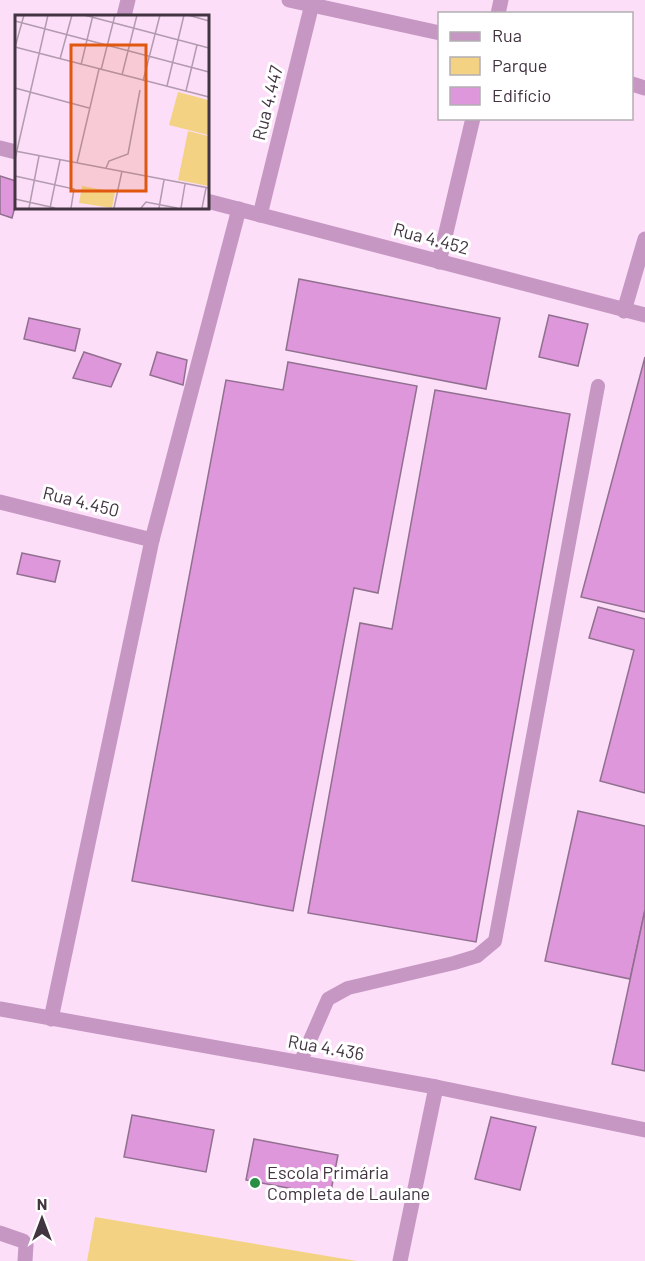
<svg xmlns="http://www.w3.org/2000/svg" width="645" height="1261" font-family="Barlow,sans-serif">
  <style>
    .green { fill: #f3d383 }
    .building { fill: #dd97da; stroke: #91708f; stroke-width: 1.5 }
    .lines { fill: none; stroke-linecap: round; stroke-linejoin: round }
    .lane { stroke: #c697c3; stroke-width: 14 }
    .street { stroke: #c697c3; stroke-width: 15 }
    .poi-dot { fill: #2a8f44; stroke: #fff; stroke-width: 2 }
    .labels { text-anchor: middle; stroke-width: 6; stroke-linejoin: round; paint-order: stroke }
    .street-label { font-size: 18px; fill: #423441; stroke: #fff }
    .poi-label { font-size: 18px; fill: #423441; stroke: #fff; text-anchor: start }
    .inset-road { fill: none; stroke: #b29aaf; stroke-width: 1.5 }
    .view { fill: #e0570f; fill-opacity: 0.15; stroke: #e0570f; stroke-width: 3 }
    .inset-edge { fill: none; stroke: #423441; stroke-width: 3 }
  </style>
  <rect width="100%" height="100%" fill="#fcdef9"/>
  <path class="green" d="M95,1217L357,1261H87Z"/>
  <g class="building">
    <path d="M0,176L16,181V203L12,218L0,214Z"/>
    <path d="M299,279L500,318L486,389L286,350Z"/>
    <path d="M549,315L588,324L578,366L539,357Z"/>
    <path d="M29,318L80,329L75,351L24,339Z"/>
    <path d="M84,352L121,364L111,387L73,378Z"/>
    <path d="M157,352L187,360L183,385L150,375Z"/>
    <path d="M645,357V612L581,597Z"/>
    <path d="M288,362L417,386L378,593L354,588L293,911L132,881L226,380L283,390Z"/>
    <path d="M435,390L570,414L476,942L308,913L360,623L392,629Z"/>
    <path d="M22,553L60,561L55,582L17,574Z"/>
    <path d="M598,607L645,619V793L600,781L634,650L589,638Z"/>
    <path d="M578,811L645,826V910L630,979L545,961Z"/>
    <path d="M645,910V1071L612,1064Z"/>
    <path d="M132,1115L214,1130L206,1172L124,1157Z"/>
    <path d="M491,1117L536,1127L520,1190L475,1179Z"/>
    <path d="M254,1139L338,1155L330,1196L246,1180Z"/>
  </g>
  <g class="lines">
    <path class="lane" d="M300,1063L328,999L348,988L454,963L477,956L495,941L598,386"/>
    <g class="street">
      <path d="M289,0L440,33"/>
      <path d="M498,14L501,0"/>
      <path d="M124,16L128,0"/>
      <path d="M632,84L645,88"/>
      <path d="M0,148L16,152"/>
      <path d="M207,201L645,315"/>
      <path d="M260,215L313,0"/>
      <path d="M439,262L473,118"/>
      <path d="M624,311L645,239"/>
      <path d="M0,502L152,540"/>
      <path d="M0,1009L436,1087L645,1130"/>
      <path d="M51,1019L152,540L239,209"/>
      <path d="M0,1233L23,1241L26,1245L25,1261"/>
      <path d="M400,1261L436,1087"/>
    </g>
  </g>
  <circle class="poi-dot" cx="255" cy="1183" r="6"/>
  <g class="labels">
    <g class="street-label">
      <text transform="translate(268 103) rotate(-76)" y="6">Rua 4.447</text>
      <text transform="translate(431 239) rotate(15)" y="6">Rua 4.452</text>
      <text transform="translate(81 502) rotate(14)" y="6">Rua 4.450</text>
      <text transform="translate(326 1048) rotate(10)" y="6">Rua 4.436</text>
    </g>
    <g class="poi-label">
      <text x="267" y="1179">Escola Primária<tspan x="267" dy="21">Completa de Laulane</tspan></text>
    </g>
  </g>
  <g transform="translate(15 15)">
    <rect width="194" height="194" fill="#fcdef9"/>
    <path d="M163,77L193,85V120L154,110ZM173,116L193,121V171L163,165ZM67,171L100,177L97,193L64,188Z" fill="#f3d383"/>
    <path class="inset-road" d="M69,0L194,33M173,0L194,6M0,6L194,57M0,32L194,82M0,32L9,0M45,44L57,0M66,50L78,0M86,55L100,0M107,60L122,0M128,66L145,0M152,71L169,0M0,73L74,93M171,76L182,30M0,136L194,173M0,144L33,0M62,148L84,54M91,153L94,146L113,139L125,75M0,161L59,174L56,193M0,184L40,193M14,193L24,141M35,193L45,145M99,193L107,156M126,193L131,187L162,193M144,193L149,165M166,193L170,169M187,193L191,173"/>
    <path class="view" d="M56,30H131V176H56Z"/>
    <rect width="194" height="194" class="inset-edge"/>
  </g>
  <rect x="438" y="12" width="195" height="108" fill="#ffffff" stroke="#b3aeb3" stroke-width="1.5"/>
  <rect x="450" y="32" width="30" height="9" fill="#c697c3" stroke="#b3aeb3" stroke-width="1.5"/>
  <text x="492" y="42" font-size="18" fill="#423441">Rua</text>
  <rect x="450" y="57" width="30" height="18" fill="#f3d383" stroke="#b3aeb3" stroke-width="1.5"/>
  <text x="492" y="72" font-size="18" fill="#423441">Parque</text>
  <rect x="450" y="87" width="30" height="18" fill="#dd97da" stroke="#b3aeb3" stroke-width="1.5"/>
  <text x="492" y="102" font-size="18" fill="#423441">Edifício</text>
  <g transform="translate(42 1219)" stroke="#ffffff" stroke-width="4.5" paint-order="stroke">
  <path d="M0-4.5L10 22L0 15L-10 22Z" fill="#423441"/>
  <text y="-9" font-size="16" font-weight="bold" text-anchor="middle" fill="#423441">N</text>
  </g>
</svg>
